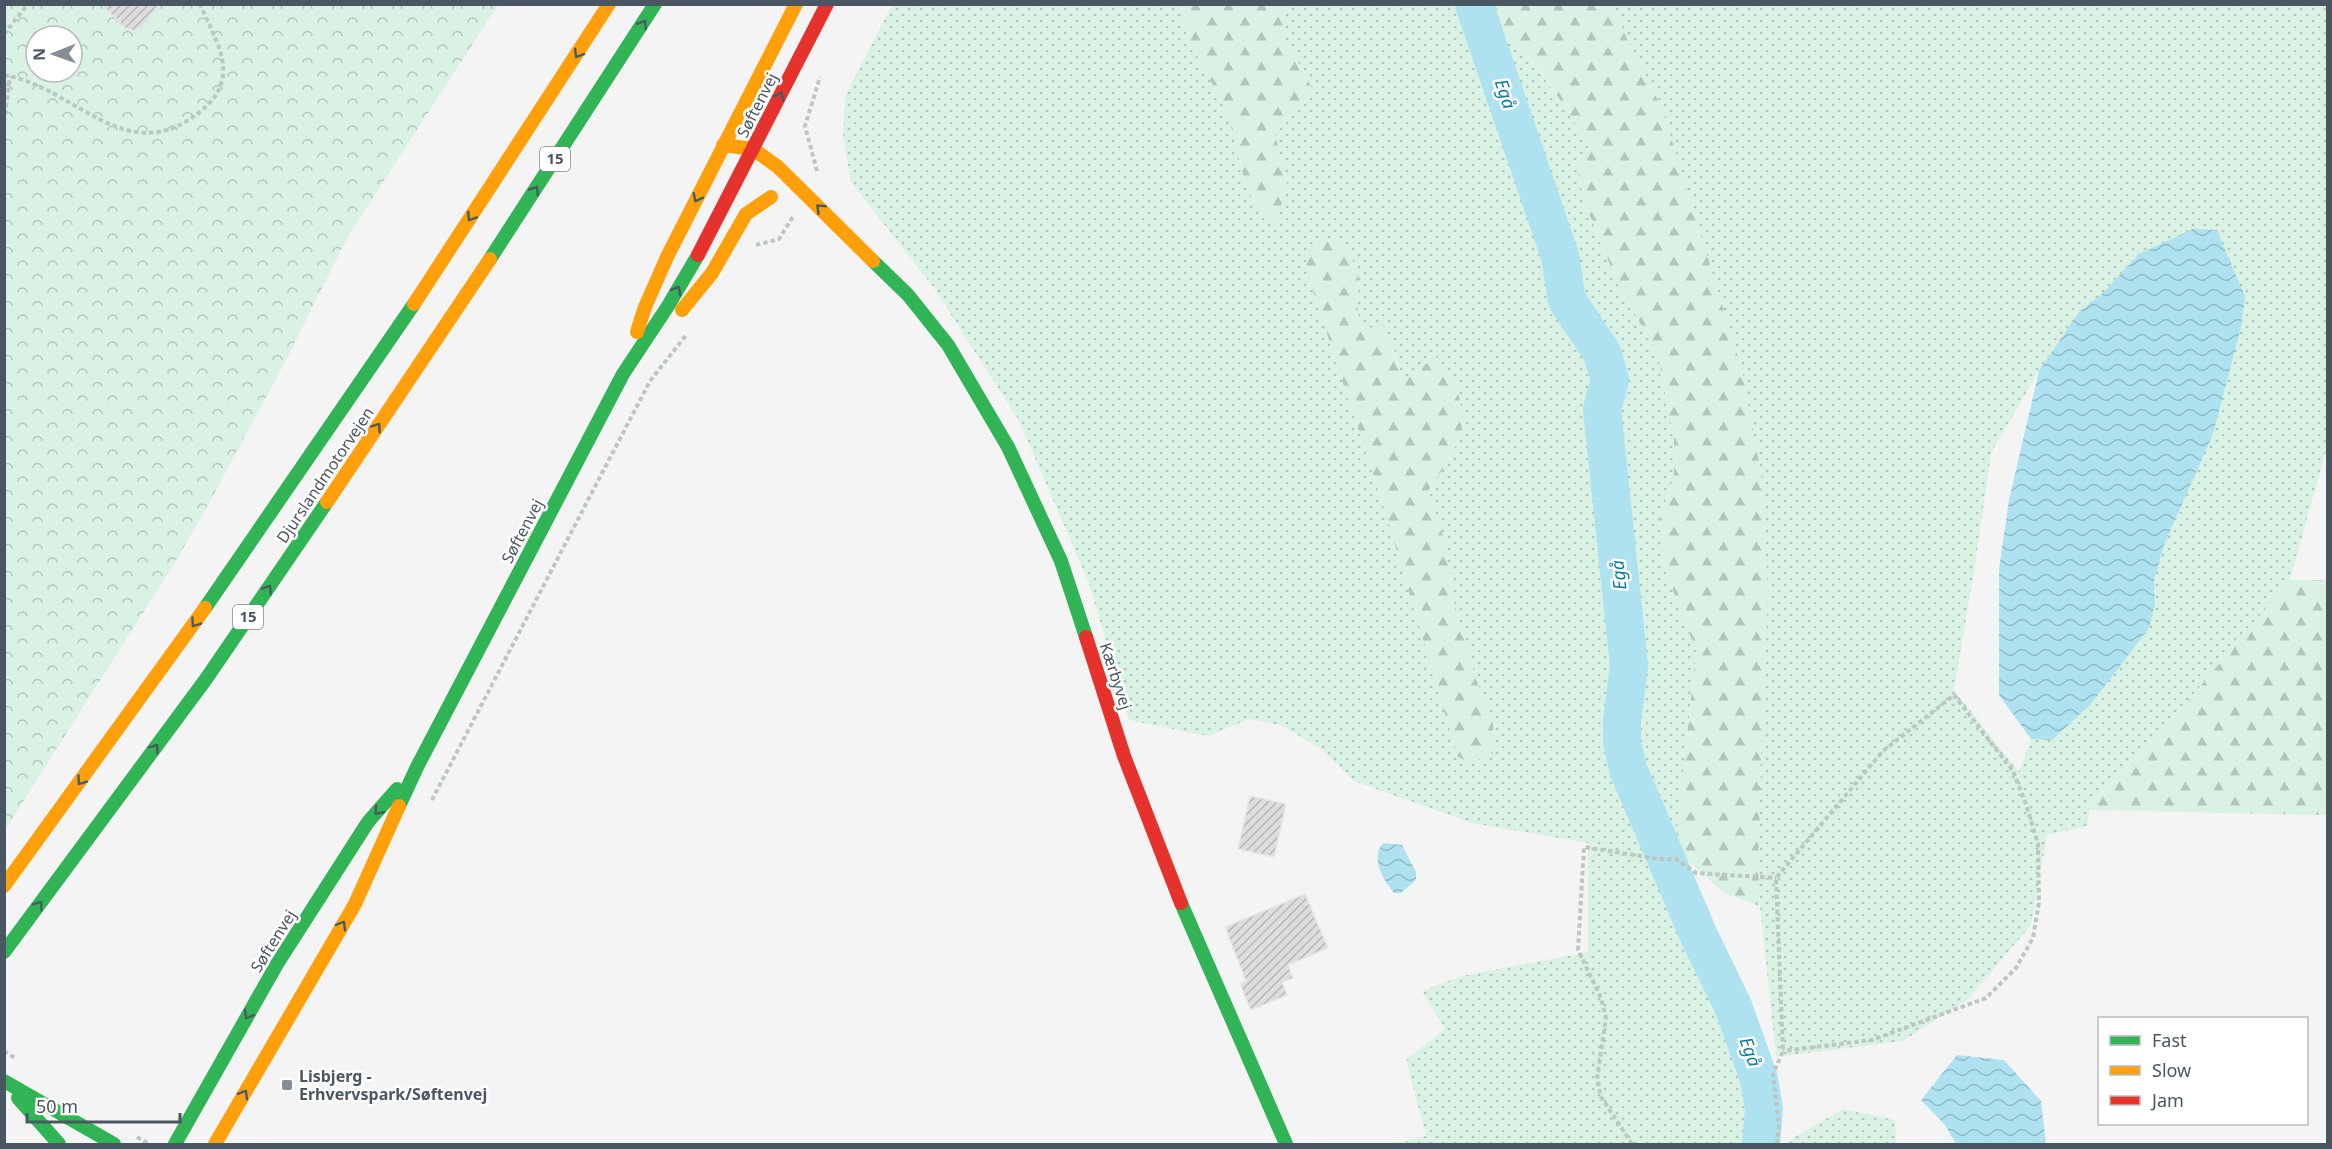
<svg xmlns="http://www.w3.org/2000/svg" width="2332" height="1149" font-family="'Noto Sans',sans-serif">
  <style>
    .grass { fill: url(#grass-dots); fill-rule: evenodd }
    .forest { fill: url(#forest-firs) }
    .park { fill: url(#park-crowns); fill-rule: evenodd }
    .water { fill: url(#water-waves) }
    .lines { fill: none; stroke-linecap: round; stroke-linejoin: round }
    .river { stroke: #aee2f0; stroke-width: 38 }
    .building { fill: url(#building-hatch); stroke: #e5e6e7; stroke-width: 1.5 }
    .path { stroke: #bcc7c4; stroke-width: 4; stroke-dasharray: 4.5 3; stroke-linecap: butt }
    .fast { stroke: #30b455; stroke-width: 14 }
    .slow { stroke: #ff9f0a; stroke-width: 14 }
    .jam { stroke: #e5322d; stroke-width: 14 }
    .oneway { stroke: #495b60 }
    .poi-dot { fill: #868d94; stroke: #fff; stroke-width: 2 }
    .labels { text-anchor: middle; stroke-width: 5; stroke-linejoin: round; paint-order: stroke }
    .shield { fill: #fff; stroke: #808990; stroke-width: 1.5 }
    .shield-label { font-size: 15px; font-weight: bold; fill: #4a5661 }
    .street-label { font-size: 16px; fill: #4a5661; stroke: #fff }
    .poi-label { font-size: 16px; font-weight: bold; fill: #4a5661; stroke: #fff; text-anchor: start }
    .water-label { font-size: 18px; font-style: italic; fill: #0c7c9b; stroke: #fff }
  </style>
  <defs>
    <pattern id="grass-dots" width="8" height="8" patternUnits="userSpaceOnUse" patternTransform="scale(1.5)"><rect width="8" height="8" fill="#d9f2e3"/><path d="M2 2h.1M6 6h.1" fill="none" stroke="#b2c7bb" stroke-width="1.8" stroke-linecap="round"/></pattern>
    <pattern id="forest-firs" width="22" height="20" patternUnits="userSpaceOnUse" patternTransform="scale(1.5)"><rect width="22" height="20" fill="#d9f2e3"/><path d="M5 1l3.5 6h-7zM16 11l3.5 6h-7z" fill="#b2c7bb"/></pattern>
    <pattern id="park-crowns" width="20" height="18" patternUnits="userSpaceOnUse" patternTransform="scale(1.5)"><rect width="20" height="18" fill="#d9f2e3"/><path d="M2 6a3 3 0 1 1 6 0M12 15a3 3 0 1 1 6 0" fill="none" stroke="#b2c7bb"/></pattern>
    <pattern id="water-waves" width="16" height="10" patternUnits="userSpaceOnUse" patternTransform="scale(1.5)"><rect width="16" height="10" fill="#aee2f0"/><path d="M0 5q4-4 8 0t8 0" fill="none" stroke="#90bac6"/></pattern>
    <pattern id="building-hatch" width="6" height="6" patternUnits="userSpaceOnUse" patternTransform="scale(1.5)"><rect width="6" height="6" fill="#ddddde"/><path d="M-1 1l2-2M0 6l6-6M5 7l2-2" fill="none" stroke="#b5b6b7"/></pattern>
  </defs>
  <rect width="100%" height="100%" fill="#f4f4f4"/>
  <g class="grass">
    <path d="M892,5H1181L1187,36L1228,114L1247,191L1287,182L1275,134L1314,92L1284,36L1283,19L1290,5H1479L1523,50L1562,102L1589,145L1578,170L1584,201L1617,282L1658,355L1674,439V476L1659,521L1663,564L1696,651L1675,849L1658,855L1757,1088L1753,1144H1391L1426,1136L1406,1060L1445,1029L1422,991L1462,976L1588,952V843L1472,823L1354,781L1321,749L1281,725L1249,719L1209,736L1129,720L1089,583L1018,419L934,288L851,182L843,136L845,96ZM1311,285L1357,303L1359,321L1364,329L1394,350L1403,379L1451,457L1428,490L1446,545L1453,598L1475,677L1493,721L1383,505Z"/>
    <path d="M1613,5H2327V447L2290,580L2177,714L2090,805L2087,826L2047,835L2031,925L1968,999L1903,1041L1776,1057L1760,906L1758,866L1761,474L1752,429L1662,108L1628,42ZM2139,254L2180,507L2164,545L2154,581L2155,604L2052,740L2031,739L2019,772L1954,690L1976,559L1991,453L2039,371L2079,312L2102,294Z"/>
    <path d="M1843,1109L1895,1120L1896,1144H1783Z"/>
  </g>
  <g class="forest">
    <path d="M1181,5H1290L1283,19L1284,36L1314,92L1275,134L1287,182L1276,225L1247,191L1228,114L1187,36Z"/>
    <path d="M1477,5H1613L1628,42L1662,108L1742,370L1761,474L1768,591L1761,762L1758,866L1760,906L1724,893L1675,849L1696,651L1663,564L1659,521L1674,476V439L1658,355L1617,282L1584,201L1578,170L1589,145C1569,113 1548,79 1523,50C1508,34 1490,22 1477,5Z"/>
    <path d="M1321,240L1341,243C1346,252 1356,263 1358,272C1361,292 1352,311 1364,329L1383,325L1403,379L1437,357C1443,366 1452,375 1455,384C1473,432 1453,453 1428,491L1446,545L1453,598L1475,677L1493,721V753L1471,763L1458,757L1383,505L1311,285L1306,261Z"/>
    <path d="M2290,580H2327V815L2086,810L2177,714Z"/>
  </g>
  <path class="park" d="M5,5H101L125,28L134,31L142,27L159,5H498L348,236L286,360L208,505L174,564L5,830ZM36,36H72V72H36Z"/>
  <g class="water">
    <path d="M2193,229L2217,230L2245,297L2241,327L2213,434L2164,545L2154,581L2155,604L2149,628L2090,705L2052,740L2031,739L1999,695V569L2009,500L2039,371L2079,312L2102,294L2139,254Z"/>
    <path d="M1383,843L1402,845L1416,872V880L1401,893H1394C1383,880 1370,858 1383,843Z"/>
    <path d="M1957,1055L2004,1060L2041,1101L2046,1144H1956L1945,1125L1921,1100Z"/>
  </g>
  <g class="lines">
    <path class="river" d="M1474,4L1560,256L1567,300L1602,353L1610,379L1602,409L1629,666L1622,721V742L1628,769L1699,936L1733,1006L1759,1079L1764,1109L1761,1144"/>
  </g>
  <g class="building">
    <path d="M101,4H159L142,27L134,31L125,28Z"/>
    <path d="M1250,796L1286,804L1274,857L1238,849Z"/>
    <path d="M1305,894L1328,948L1288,965L1293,978L1282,982L1287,995L1251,1010L1240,984L1246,981L1225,927Z"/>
  </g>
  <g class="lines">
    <g class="path">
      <path d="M4,34L28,4"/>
      <path d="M4,75C76,87 127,172 201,111C242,77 217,44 200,4"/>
      <path d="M4,122L10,76"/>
      <path d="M817,171L805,126L820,77"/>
      <path d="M756,245L779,239L794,215"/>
      <path d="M432,800L650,381L687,334"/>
      <path d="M4,1051L15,1058"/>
      <path d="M137,1137L149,1144"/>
      <path d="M1632,1144L1601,1097L1597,1079L1606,1018L1601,998L1578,950L1584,847L1659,859H1676L1696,873L1776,878"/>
      <path d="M1777,1144L1779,1126L1773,1074L1783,1051L1776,878L1883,751L1954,695L2013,771L2026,804L2038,844L2039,902L2033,938L2016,968L1986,998L1872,1040L1783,1051"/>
    </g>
    <g class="fast">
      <path d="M490,259L655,4"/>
      <path d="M873,261L908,295L948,345L1008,447L1061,561L1086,637"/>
      <path d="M205,608L414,304"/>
      <path d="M399,806L417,767L623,374L668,306L698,255"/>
      <path d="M1181,903L1286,1144"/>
      <path d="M4,952L206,679L327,502"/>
      <path d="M4,1081L114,1144"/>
      <path d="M18,1098L59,1144"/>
      <path d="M175,1144L277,964L368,822L397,789"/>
    </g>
    <g class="slow">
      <path d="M723,145L753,149L778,167L873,261"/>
      <path d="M414,304L609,4"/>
      <path d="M682,310L712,273L746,214L771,197"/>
      <path d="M637,332L645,307L667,257L796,4"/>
      <path d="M327,502L490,259"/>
      <path d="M4,886L205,608"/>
      <path d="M215,1144L355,904L399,806"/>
    </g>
    <g class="jam">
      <path d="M698,255L827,4"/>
      <path d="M1086,637L1124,756L1181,903"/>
    </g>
  </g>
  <defs><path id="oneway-chevron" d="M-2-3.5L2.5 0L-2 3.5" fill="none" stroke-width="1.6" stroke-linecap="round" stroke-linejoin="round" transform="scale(1.5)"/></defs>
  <g class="oneway">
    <use href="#oneway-chevron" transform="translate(643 24) rotate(-58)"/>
    <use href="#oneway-chevron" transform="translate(578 54) rotate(122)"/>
    <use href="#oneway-chevron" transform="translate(780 96) rotate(-63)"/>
    <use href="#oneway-chevron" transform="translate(535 190) rotate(-57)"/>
    <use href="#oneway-chevron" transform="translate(697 198) rotate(117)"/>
    <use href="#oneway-chevron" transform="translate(820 208) rotate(-136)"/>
    <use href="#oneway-chevron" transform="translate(471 217) rotate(123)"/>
    <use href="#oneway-chevron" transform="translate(677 290) rotate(-60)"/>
    <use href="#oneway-chevron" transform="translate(377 427) rotate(-56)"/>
    <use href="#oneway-chevron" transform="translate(268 589) rotate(-56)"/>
    <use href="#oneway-chevron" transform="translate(195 623) rotate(125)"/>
    <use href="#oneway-chevron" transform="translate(155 748) rotate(-54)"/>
    <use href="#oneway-chevron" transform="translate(81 781) rotate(126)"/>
    <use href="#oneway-chevron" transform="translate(378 811) rotate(132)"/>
    <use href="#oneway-chevron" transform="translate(39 905) rotate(-54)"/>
    <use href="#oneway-chevron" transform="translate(342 925) rotate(-60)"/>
    <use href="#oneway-chevron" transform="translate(248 1015) rotate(120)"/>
    <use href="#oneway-chevron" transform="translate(244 1094) rotate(-60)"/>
  </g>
  <rect class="poi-dot" x="281" y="1079" width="12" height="12" rx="3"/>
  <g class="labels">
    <g class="shield">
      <rect x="540" y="147" width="30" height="24" rx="4.5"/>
      <rect x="233" y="605" width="30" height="24" rx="4.5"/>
    </g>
    <g class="shield-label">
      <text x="555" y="164">15</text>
      <text x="248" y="622">15</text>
    </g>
    <g class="street-label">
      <text transform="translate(757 105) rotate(-63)" y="6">Søftenvej</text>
      <text transform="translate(325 475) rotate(-56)" y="6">Djurslandmotorvejen</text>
      <text transform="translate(522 531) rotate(-62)" y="6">Søftenvej</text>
      <text transform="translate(1116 676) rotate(72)" y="6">Kærbyvej</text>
      <text transform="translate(273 941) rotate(-58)" y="6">Søftenvej</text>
    </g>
    <g class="poi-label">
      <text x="299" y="1082">Lisbjerg -<tspan x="299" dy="18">Erhvervspark/Søftenvej</tspan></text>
    </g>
    <g class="water-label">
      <text transform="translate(1505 94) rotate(71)" y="6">Egå</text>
      <text transform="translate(1619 575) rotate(-96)" y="6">Egå</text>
      <text transform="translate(1750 1052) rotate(70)" y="6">Egå</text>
    </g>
  </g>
  <rect width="2332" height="1149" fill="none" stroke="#4a5661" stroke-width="12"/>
  <rect x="2098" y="1017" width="210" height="108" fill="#ffffff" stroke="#b7bbc0" stroke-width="1.5"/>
  <rect x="2110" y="1036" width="30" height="9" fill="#30b455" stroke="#b7bbc0" stroke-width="1.5"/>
  <text x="2152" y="1047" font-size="18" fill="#4a5661">Fast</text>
  <rect x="2110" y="1066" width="30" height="9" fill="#ff9f0a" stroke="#b7bbc0" stroke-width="1.5"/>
  <text x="2152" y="1077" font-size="18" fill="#4a5661">Slow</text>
  <rect x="2110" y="1096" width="30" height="9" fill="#e5322d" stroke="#b7bbc0" stroke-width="1.5"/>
  <text x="2152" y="1107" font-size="18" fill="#4a5661">Jam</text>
  <g transform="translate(54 54) rotate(269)"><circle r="28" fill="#ffffff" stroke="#b7bbc0" stroke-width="1.5"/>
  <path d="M0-4.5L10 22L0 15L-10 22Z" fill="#868d94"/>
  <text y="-9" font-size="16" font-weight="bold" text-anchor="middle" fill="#4a5661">N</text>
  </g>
  <path d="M27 1113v9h153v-9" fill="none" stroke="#4a5661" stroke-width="3"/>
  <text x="36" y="1113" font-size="18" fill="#4a5661" stroke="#ffffff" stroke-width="4.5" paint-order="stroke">50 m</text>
</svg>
